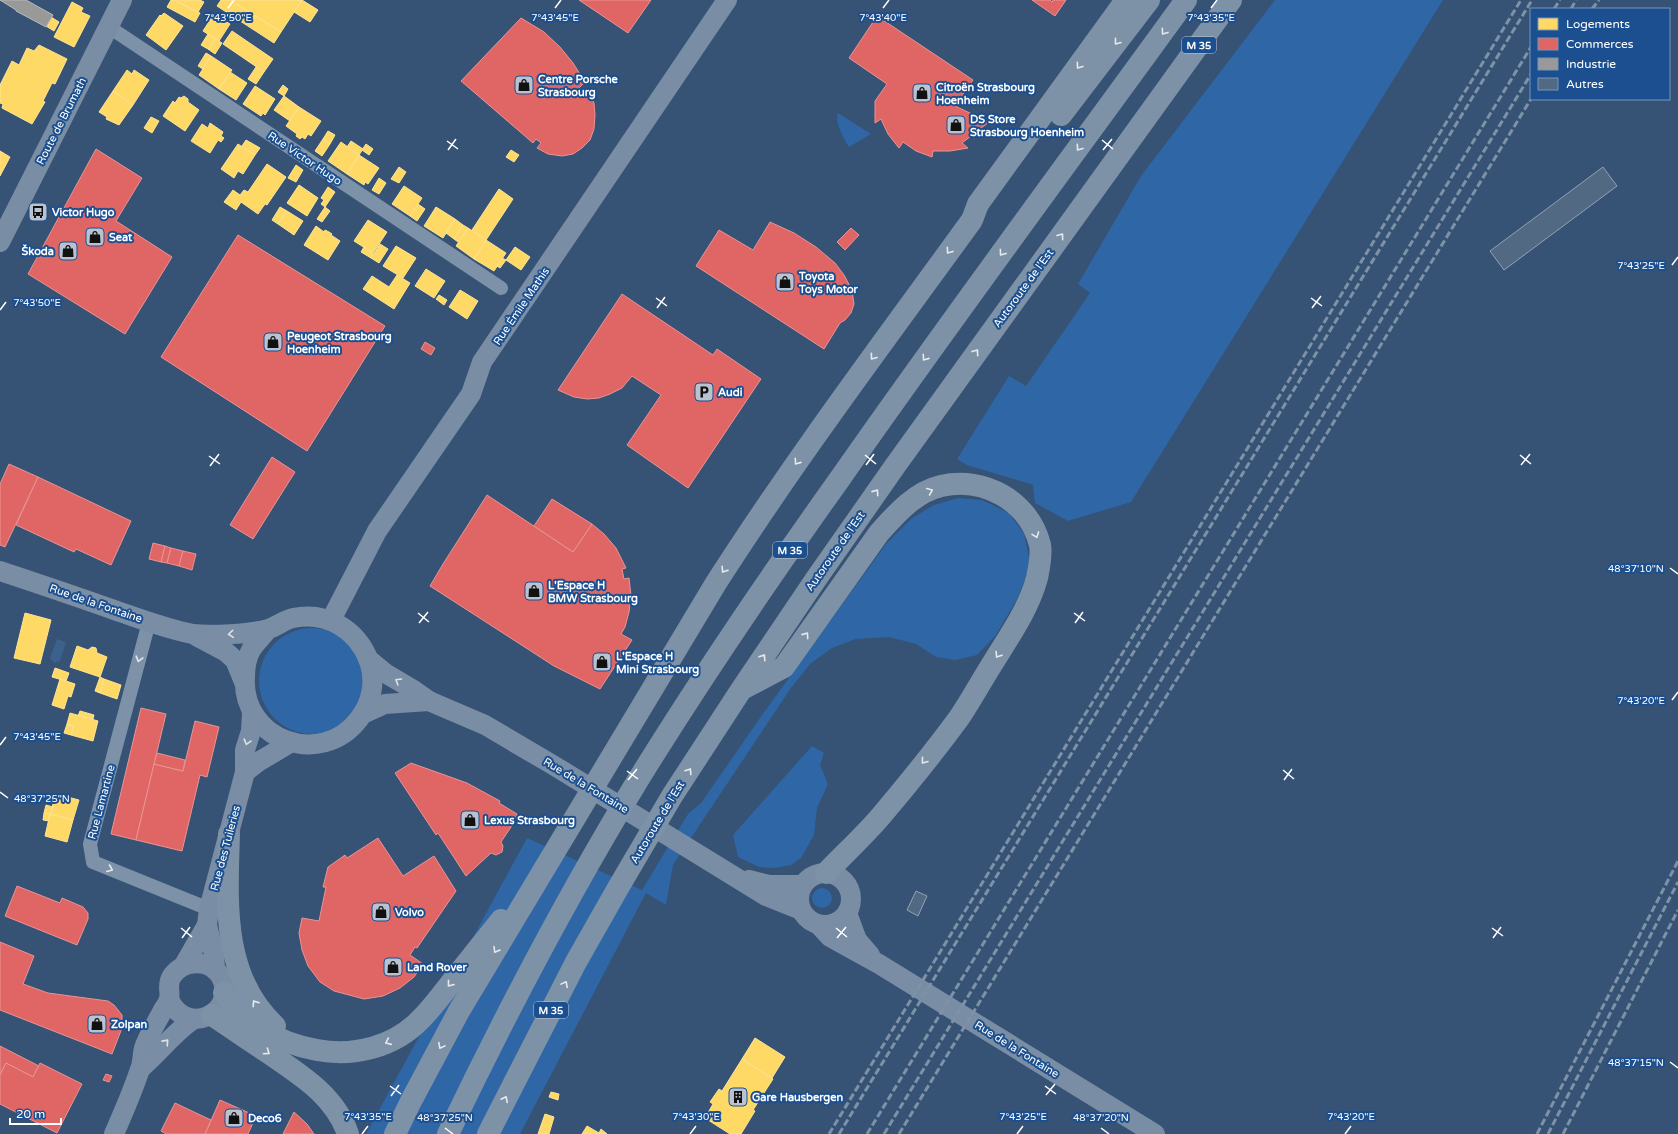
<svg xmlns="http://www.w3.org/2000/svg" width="1678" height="1134" font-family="'Varela Round',sans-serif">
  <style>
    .green { fill: #2f66a5 }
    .water { fill: #3b618d }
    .homes { fill: #ffd966; stroke: #ffe494 }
    .shops { fill: #e06666; stroke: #e99494 }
    .industry { fill: #999; stroke: #b8b8b8 }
    .building { fill: #526984; stroke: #92a2b6 }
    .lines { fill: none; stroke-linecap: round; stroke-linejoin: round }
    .street { stroke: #7d92a8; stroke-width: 14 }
    .secondary { stroke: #798da4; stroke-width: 20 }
    .highway { stroke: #7e92a7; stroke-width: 22 }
    .rail { stroke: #7e92a7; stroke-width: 3; stroke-dasharray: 7 3; stroke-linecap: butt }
    .oneway { stroke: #e5e9ed }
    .oneway2 { stroke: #dee2e8 }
    .oneway3 { stroke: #e5e9ee }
    .ticks { fill: none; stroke: #fff; stroke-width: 1.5 }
    .labels { text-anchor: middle; stroke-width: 4; stroke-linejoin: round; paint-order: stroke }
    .shield { fill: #1b4f8f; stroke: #bbcadd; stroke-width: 1 }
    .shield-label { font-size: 10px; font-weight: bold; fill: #fff }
    .poi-label { font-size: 11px; font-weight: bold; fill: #fff; stroke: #1b4f8f; text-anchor: start }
    .street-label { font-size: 11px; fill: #fff; stroke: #1b4f8f }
    .ticks-label { font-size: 10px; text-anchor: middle; fill: #fff; stroke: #1b4f8f; stroke-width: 4; stroke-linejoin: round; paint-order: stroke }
  </style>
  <rect width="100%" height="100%" fill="#365274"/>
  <g class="green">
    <path d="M1275,0H1443L1131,502L1068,521L1035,503L1033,485L967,465L957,459L1009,376L1026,386L1090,293L1078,284L1141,176Z"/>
    <path d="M838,113L871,134L849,147C844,140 834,121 838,113Z"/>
    <path d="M958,498L982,500L1009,513L1024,534L1031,566L1017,599L996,635L977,655L955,660L936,657L916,644L889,637L856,639L832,648L810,664L791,688L673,865L666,905L646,893L520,1134H366L527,838L642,890L688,814L701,803L762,715L886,544L912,518L934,505Z"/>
    <circle cx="312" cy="681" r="53"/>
    <path d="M812,746L824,753L820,765L828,784L817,808L814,835L801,858L791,865L775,868L759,867L738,857L733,835Z"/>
    <circle cx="822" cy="898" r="10"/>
  </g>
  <path class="water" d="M57,639L66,642L60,661L54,663L50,658Z"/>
  <g class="homes">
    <path d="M171,0H174L200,13L195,22L167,7Z"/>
    <path d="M174,0H200L204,2L198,12Z"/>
    <path d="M221,0H230L281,32L274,43L217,6Z"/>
    <path d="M230,0H302L281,32Z"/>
    <path d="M302,0L318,10L310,22L294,12Z"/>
    <path d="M72,2L83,8L81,12L90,16L74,47L54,37Z"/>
    <path d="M164,13L183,26L166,50L146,35L160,15L161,16Z"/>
    <path d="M214,14L230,24L219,41L203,31Z"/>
    <path d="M51,17L59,22L54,31L46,26Z"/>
    <path d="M232,31L273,59L264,72L223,44Z"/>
    <path d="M208,34L216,39L208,49L201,45Z"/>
    <path d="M216,39L222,43L215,54L208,49Z"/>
    <path d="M39,45L67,59L55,84L52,83L43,101L45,102L32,124L2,108L3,104L0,103V85L12,61L19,65L27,48L34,51Z"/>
    <path d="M206,53L211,56L203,69L198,66Z"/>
    <path d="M211,56L232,70L219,89L199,75Z"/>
    <path d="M256,67L264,72L256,84L248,79Z"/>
    <path d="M127,70L132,74L134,70L149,80L133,105L113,91Z"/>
    <path d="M230,72L247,83L236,100L219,89Z"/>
    <path d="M283,85L288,89L284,96L278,92Z"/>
    <path d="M255,86L275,99L265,115L263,113L261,116L243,104Z"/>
    <path d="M113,91L133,105L119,125L106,119L107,117L99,112Z"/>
    <path d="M184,96L188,99V102L199,110L185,131L163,116L173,101L175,103L179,97L181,98Z"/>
    <path d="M284,96L299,107L290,121L274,110Z"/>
    <path d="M299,107L321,121L311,136L308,134L305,139L302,137L300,139L296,136L297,134L286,126Z"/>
    <path d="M151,117L159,121L152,133L144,128Z"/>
    <path d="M210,123L223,132L221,136L224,138L221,142L218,140L210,153L191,141L202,124L208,128Z"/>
    <path d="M328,131L335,135L330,144L323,139Z"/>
    <path d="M323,139L330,144L322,156L315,151Z"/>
    <path d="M246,140L260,148L255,155L242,146Z"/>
    <path d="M351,141L363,149L359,155L347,147Z"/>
    <path d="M341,142L359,155L347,174L328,161Z"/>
    <path d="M238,144L255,155L243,174L238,171L234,178L221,169Z"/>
    <path d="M366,144L373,149L369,155L362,150Z"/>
    <path d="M511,150L519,155L514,162L506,157Z"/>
    <path d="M0,151L10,157L0,176Z"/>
    <path d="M359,155L379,168L368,184L365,182L364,185L347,174Z"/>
    <path d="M267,164L286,177L267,205L265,204L258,214L241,202L236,210L224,202L233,190L240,195L244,190L248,192Z"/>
    <path d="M296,165L303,170L296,182L288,178Z"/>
    <path d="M399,167L406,172L399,183L391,179Z"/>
    <path d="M379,178L386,183L379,194L372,190Z"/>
    <path d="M299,185L318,198L307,216L287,203Z"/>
    <path d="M404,186L422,198L410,216L392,204Z"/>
    <path d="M328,187L335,192L325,207L321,204L324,200L321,198Z"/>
    <path d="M499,189L513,199L486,240L472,230Z"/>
    <path d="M418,204L425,209L417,221L410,216Z"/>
    <path d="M38,207L42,209L37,219L34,217Z"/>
    <path d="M280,207L287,211L278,224L272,220Z"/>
    <path d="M325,207L330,211L322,222L317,219Z"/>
    <path d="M436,207L455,219L443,238L424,226Z"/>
    <path d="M287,211L303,221L294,235L278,224Z"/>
    <path d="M455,219L463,225L454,239L446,233Z"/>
    <path d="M368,220L387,232L373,253L354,241Z"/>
    <path d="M463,225L468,228L458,242L454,239Z"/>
    <path d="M316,226L324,232L325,230L329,232L332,234L331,235L340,241L328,260L304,245Z"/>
    <path d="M468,228L486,240L474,259L456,246Z"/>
    <path d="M486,240L506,253L494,271L474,259Z"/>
    <path d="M380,244L388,249L379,263L371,258Z"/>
    <path d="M396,246L416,258L403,278L383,266Z"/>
    <path d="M364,247L373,253L371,258L361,252Z"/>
    <path d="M515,247L530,257L521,270L506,260Z"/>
    <path d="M502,258L506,260L500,268L497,266Z"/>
    <path d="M426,269L445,281L434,298L415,286Z"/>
    <path d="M397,275L410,283L394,309L363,289L372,276L389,287Z"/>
    <path d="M460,290L478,301L467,319L449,307Z"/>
    <path d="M439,295L447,300L444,305L436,299Z"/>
    <path d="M25,613L51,620L40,664L14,658Z"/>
    <path d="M77,646L88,650L92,647L96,648L97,653L107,657L100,677L70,667Z"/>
    <path d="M55,668L69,673L66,681L52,677Z"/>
    <path d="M100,677L104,679L100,693L95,691Z"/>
    <path d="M60,679L75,684L71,697L68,696L64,709L52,705Z"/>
    <path d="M104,679L121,685L117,699L100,693Z"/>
    <path d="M80,711L94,715L93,719L78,716Z"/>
    <path d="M70,713L98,721L93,741L71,735L73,726L67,724Z"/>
    <path d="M67,724L73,726L71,735L64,733Z"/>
    <path d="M56,794L79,800L73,820L50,814Z"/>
    <path d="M46,805L53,807L50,814L44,813Z"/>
    <path d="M44,813L50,814L49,821L43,820Z"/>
    <path d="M50,814L73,820L67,842L45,836Z"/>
    <path d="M755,1038L785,1057L772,1078L742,1059Z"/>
    <path d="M742,1059L773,1079L753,1110L755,1111L741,1134H730L705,1118L713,1104L710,1102L719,1089L722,1091Z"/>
    <path d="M551,1092L559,1094L558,1100L549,1097Z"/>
    <path d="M545,1114L554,1117L549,1134H538Z"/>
    <path d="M587,1126L599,1133L601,1129L607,1134H582Z"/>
  </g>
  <g class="shops">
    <path d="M579,0H651L628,33Z"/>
    <path d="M1032,0H1050L1052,2L1053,0H1066L1055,16Z"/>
    <path d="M877,16L973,80L955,106L989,122L962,143L968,148L950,151H933L932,157L916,151L903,142L899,148L888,134L881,119L875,123V101L887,84L849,58Z"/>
    <path d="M521,18L544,32L560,47L573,63L585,82L579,88L585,93L588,89L594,103L595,115L594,129L590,140L582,148L573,154L562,156L548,154L537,148L541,143L536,139L533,143L461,81Z"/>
    <path d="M96,149L142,178L116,221L172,257L125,334L28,274Z"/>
    <path d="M770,222L794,233L816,247L835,263L844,275L852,290L854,304L851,313L845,320L840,323L824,349L696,266L719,230L753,250Z"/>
    <path d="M851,228L859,235L845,250L837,242Z"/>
    <path d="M238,235L385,326L307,451L161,357Z"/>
    <path d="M622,294L713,355L717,349L761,379L688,488L627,445L661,395L632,376L622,388L610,394L599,398L587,399L574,397L558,390Z"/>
    <path d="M425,342L435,348L431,355L421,349Z"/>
    <path d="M272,457L295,472L253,539L230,525Z"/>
    <path d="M9,464L38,477L5,547L0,545V484Z"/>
    <path d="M38,477L131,521L111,565L76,549L74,552L16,525Z"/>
    <path d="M487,495L573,552L592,524L604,534L616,548L626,568L622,569L624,579L629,578L631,596L629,612L625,627L621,634L632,640L600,689L554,666L430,586L443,564Z"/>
    <path d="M552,499L592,524L573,552L534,526Z"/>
    <path d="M153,543L165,546L161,562L149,559Z"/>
    <path d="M165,546L171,548L167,563L161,562Z"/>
    <path d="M171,548L183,551L179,566L167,563Z"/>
    <path d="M183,551L196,554L192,570L179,566Z"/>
    <path d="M141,708L166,714L136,840L111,834Z"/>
    <path d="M195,721L219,727L207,777L200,775L182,851L136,840L154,764L183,771Z"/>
    <path d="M157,753L185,760L183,771L154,764Z"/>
    <path d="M411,763L467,783L500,801L499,803L517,814L511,827L501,842L503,846L502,852L496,855L491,853L466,876L438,833L436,835L395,773Z"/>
    <path d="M378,838L403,876L434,856L456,891L417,948L415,947L410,955L423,964L414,977L400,988L383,996L364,999L334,991L320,982L308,966L302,950L299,933L302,918L319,921L326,887H323L328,867L345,855L347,858Z"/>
    <path d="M17,886L60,903L62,898L83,907L88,913V919L77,945L5,916Z"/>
    <path d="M0,942L34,956L23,984L48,993L108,1001L114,1005L122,1015V1028L112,1054L0,1010Z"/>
    <path d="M0,1046L39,1066L33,1077L6,1063L0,1075Z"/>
    <path d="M6,1063L33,1077L40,1063L82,1084L57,1133L0,1104V1075Z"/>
    <path d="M106,1074L112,1076L109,1082L103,1080Z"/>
    <path d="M220,1100L256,1116L248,1134H205Z"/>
    <path d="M175,1103L211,1120L205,1134H166L161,1131Z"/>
    <path d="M294,1112L307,1124L314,1134H283Z"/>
  </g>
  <path class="industry" d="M0,0H26L53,15L46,27L16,11V10Z"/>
  <g class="building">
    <path d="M1603,167L1617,186L1504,270L1490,251Z"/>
    <path d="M916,891L927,896L918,916L907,910Z"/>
  </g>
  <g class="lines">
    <g class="street">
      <path d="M109,27L501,288"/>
      <path d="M149,622L90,844L93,862L209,909"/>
    </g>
    <g class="secondary">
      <path d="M0,242L122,0"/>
      <path d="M0,571C39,584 78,597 117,611C141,619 167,629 193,634C210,636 251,634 268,629C276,627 284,620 293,618C326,611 357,629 369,661C376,681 372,702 359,719C321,769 241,740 245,677C245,667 246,659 251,650C255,643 263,636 268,629"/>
      <path d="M331,620L377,531L471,394L482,362L727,0"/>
      <path d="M196,636L226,652L235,660L244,682"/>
      <path d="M368,659L385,673L412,689L429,701L485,725L553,765L766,896L801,910"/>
      <path d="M363,714L385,704L429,701"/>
      <path d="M245,772L258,762L290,743"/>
      <circle cx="825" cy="899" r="26"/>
      <path d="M749,880L769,885H802"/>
      <path d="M847,913L857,940L870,955"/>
      <path d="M819,925L830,937L879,964L1155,1134"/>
      <path d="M184,965L207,925"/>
      <path d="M215,970L214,954L207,925L209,909L245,772V750L251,731L252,713"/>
      <path d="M141,1068C160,1052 173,1033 194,1019"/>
      <path d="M114,1134C123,1113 133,1091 140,1069C143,1063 142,1055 144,1048C148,1035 157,1022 163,1010C165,1007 168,1003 169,999C171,991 166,985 172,976C184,959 211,959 221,977C239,1011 187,1039 169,999"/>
    </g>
    <g class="highway">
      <path d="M1061,115L1149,0"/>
      <path d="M744,688L784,667L879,533C896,514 915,492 941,486C984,476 1029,501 1040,545C1042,555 1039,568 1037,578C1029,608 1010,635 994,661C982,680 971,700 959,718C934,752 908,784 881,816C864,836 844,854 826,873"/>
      <path d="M229,834C227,901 221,976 275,1026"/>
      <path d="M224,993C253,1026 273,1042 317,1050C354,1057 394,1047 421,1019C433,1007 443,993 454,979C469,960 485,940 501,920"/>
      <path d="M212,1015C231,1028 251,1041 270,1054C302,1076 335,1096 348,1134"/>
      <path d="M395,1134L411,1101L459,1011L716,583C796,458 885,340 972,220L978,204L1126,0"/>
      <path d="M448,1134C506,1013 568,895 638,780C701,678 769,578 839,480C952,318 1070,160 1186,0"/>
      <path d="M488,1134L576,962L618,888L672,796L741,690L816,579L895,466L1231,0"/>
    </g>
    <g class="rail">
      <path d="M1554,9L1560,0"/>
      <path d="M1571,9L1576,0"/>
      <path d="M1592,9L1599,0"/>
      <path d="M829,1134L1521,0"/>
      <path d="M839,1134L1532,0"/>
      <path d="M867,1134L1531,47"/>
      <path d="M884,1134L1531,74"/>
      <path d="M899,1134L1531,99"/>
      <path d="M1537,1134L1678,861"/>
      <path d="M1548,1134L1678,882"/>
      <path d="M1563,1134L1678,910"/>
    </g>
  </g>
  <defs><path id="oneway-chevron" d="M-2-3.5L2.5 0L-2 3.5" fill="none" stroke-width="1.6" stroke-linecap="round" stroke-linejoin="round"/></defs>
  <g class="oneway">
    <use href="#oneway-chevron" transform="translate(1164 32) rotate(126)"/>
    <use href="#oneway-chevron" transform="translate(1117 42) rotate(128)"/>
    <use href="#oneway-chevron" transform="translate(1079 66) rotate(126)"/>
    <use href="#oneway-chevron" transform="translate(1079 148) rotate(126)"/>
    <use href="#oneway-chevron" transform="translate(1061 236) rotate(-54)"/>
    <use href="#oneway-chevron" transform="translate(949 251) rotate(126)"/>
    <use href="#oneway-chevron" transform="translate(1002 253) rotate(126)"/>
    <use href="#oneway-chevron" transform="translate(976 352) rotate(-54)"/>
    <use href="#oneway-chevron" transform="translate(873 357) rotate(126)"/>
    <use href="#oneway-chevron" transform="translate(925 358) rotate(125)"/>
    <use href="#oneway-chevron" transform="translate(797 462) rotate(125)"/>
    <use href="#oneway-chevron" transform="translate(930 491) rotate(-23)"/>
    <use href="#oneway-chevron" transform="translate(876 492) rotate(-55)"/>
    <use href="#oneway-chevron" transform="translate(1036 535) rotate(70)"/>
    <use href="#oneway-chevron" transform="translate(724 570) rotate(123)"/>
    <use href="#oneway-chevron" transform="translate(806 635) rotate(-55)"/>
    <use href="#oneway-chevron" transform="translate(998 655) rotate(122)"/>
    <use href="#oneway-chevron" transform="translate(763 657) rotate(-56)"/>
    <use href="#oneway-chevron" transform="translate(924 761) rotate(128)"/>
    <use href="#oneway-chevron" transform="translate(689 771) rotate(-57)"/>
    <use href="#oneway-chevron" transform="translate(496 950) rotate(121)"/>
    <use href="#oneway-chevron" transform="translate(450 984) rotate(128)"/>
    <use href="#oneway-chevron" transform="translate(565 984) rotate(-62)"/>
    <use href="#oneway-chevron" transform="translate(255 1003) rotate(-123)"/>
    <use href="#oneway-chevron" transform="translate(388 1042) rotate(156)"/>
    <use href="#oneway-chevron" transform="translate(441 1046) rotate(118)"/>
    <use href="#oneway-chevron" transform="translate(267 1052) rotate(34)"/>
    <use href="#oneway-chevron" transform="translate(505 1099) rotate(-63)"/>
  </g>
  <g class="oneway2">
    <use href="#oneway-chevron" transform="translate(231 634) rotate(175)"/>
    <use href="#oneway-chevron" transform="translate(398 681) rotate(-149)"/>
    <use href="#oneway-chevron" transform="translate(247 742) rotate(106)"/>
    <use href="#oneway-chevron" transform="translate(166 1042) rotate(-48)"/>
  </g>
  <g class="oneway3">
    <use href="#oneway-chevron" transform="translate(139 659) rotate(105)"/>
    <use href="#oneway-chevron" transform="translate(110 869) rotate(22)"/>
  </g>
  <path class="ticks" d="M228,8L234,0M555,8L561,0M883,8L889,0M1211,8L1217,0M1102,140L1113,149M447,141L458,149M448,150L456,139M1103,150L1112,139M1672,265L1678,257M656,298L667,306M1311,298L1322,306M657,308L665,297M1312,308L1321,296M0,310L6,302M865,455L876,464M1520,455L1531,464M209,456L220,464M866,465L874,454M1521,465L1530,454M210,466L219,454M1670,568L1678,574M418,613L429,622M1074,613L1085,621M419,623L428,612M1075,623L1083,612M1672,700L1678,692M0,745L6,737M1283,770L1294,779M627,771L638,779M628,780L637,769M1284,780L1292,769M0,792L8,798M181,928L192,937M836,928L847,937M1492,928L1503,936M182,938L190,927M837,938L846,927M1493,938L1501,927M1670,1062L1678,1068M390,1086L401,1094M1045,1086L1056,1094M1046,1095L1055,1084M391,1096L399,1085M445,1128L453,1134M1101,1128L1109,1134M362,1134L368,1126M690,1134L696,1126M1017,1134L1023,1126M1345,1134L1351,1126"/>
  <defs>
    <symbol id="shop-square" viewBox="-11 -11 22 22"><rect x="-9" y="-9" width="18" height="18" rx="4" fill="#b9c2ce" stroke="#1b4f8f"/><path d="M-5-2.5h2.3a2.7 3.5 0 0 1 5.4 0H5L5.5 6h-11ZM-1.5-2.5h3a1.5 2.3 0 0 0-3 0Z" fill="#111"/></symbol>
    <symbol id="bus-square" viewBox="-11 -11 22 22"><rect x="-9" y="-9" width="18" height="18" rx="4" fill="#b9c2ce" stroke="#1b4f8f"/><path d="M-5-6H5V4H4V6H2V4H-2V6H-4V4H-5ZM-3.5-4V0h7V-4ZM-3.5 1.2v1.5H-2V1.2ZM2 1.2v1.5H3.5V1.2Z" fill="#111"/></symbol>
    <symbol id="parking-square" viewBox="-11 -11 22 22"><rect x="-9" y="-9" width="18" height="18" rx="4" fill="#b9c2ce" stroke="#1b4f8f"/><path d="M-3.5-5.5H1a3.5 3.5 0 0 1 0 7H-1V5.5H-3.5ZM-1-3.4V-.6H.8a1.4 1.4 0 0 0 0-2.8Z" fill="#111"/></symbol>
    <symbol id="building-square" viewBox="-11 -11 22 22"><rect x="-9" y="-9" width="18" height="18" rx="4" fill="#b9c2ce" stroke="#1b4f8f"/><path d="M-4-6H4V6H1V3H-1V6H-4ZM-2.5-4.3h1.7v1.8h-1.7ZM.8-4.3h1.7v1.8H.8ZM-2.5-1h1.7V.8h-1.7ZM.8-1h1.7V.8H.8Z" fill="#111"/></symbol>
  </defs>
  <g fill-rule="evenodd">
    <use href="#shop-square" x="513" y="74" width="22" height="22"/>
    <use href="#shop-square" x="911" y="82" width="22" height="22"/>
    <use href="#shop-square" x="945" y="114" width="22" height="22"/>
    <use href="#bus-square" x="27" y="201" width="22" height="22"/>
    <use href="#shop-square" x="84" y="226" width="22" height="22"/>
    <use href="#shop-square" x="57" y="240" width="22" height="22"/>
    <use href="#shop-square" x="774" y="271" width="22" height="22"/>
    <use href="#shop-square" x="262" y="331" width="22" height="22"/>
    <use href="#parking-square" x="693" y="381" width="22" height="22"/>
    <use href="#shop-square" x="523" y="580" width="22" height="22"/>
    <use href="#shop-square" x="591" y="651" width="22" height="22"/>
    <use href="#shop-square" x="459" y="809" width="22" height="22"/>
    <use href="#shop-square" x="370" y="901" width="22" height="22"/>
    <use href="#shop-square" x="382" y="956" width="22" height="22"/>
    <use href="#shop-square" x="86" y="1013" width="22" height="22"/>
    <use href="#building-square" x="727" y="1086" width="22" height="22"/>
    <use href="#shop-square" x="223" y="1107" width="22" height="22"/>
  </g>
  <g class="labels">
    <g class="shield">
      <rect x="1182" y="37" width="34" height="16" rx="3"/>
      <rect x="773" y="542" width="34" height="16" rx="3"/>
      <rect x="534" y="1002" width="34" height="16" rx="3"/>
    </g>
    <g class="shield-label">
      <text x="1199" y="49">M 35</text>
      <text x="790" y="554">M 35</text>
      <text x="551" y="1014">M 35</text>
    </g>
    <g class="poi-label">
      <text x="538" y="83">Centre Porsche<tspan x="538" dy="13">Strasbourg</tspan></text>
      <text x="936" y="91">Citroën Strasbourg<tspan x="936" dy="13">Hoenheim</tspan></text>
      <text x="970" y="123">DS Store<tspan x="970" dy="13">Strasbourg Hoenheim</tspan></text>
      <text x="52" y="216">Victor Hugo</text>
      <text x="109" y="241">Seat</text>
      <text x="54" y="255" text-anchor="end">Škoda</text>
      <text x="799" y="280">Toyota<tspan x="799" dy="13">Toys Motor</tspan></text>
      <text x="287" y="340">Peugeot Strasbourg<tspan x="287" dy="13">Hoenheim</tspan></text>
      <text x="718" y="396">Audi</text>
      <text x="548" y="589">L'Espace H<tspan x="548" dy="13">BMW Strasbourg</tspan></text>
      <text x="616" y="660">L'Espace H<tspan x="616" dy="13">Mini Strasbourg</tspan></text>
      <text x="484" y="824">Lexus Strasbourg</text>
      <text x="395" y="916">Volvo</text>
      <text x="407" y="971">Land Rover</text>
      <text x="111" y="1028">Zolpan</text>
      <text x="752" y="1101">Gare Hausbergen</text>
      <text x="248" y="1122">Deco6</text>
    </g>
    <g class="street-label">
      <text transform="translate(61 121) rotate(-63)" y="4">Route de Brumath</text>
      <text transform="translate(305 158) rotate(34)" y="4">Rue Victor Hugo</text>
      <text transform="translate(1023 288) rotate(-54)" y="4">Autoroute de l’Est</text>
      <text transform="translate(521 306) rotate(-56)" y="4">Rue Émile Mathis</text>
      <text transform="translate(835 551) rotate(-55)" y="4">Autoroute de l’Est</text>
      <text transform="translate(96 603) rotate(19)" y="4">Rue de la Fontaine</text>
      <text transform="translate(586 785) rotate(31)" y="4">Rue de la Fontaine</text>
      <text transform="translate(101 802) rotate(-75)" y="4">Rue Lamartine</text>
      <text transform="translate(657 822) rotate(-59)" y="4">Autoroute de l’Est</text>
      <text transform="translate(225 848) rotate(-75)" y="4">Rue des Tuileries</text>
      <text transform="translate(1017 1049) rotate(32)" y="4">Rue de la Fontaine</text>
    </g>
  </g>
  <g class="ticks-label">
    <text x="228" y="21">7°43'50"E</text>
    <text x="555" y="21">7°43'45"E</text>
    <text x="883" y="21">7°43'40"E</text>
    <text x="1211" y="21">7°43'35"E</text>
    <text x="1641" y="269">7°43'25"E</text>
    <text x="37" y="306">7°43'50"E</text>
    <text x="1636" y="572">48°37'10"N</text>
    <text x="1641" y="704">7°43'20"E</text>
    <text x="37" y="740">7°43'45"E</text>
    <text x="42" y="802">48°37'25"N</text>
    <text x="1636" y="1066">48°37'15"N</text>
    <text x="368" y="1120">7°43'35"E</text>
    <text x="696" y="1120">7°43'30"E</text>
    <text x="1023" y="1120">7°43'25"E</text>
    <text x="1351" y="1120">7°43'20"E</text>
    <text x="445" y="1121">48°37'25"N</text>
    <text x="1101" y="1121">48°37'20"N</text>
  </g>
  <rect x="1530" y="8" width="140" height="92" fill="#1b4f8f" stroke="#7695bc"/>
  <rect x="1538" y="18" width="20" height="12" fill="#ffd966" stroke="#7695bc"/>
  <text x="1566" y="28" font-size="12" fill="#ffffff">Logements</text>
  <rect x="1538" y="38" width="20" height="12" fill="#e06666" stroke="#7695bc"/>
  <text x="1566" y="48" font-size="12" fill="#ffffff">Commerces</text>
  <rect x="1538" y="58" width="20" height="12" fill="#999999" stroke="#7695bc"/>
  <text x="1566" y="68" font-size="12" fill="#ffffff">Industrie</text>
  <rect x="1538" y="78" width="20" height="12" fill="#526984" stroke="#7695bc"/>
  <text x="1566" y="88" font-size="12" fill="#ffffff">Autres</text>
  <path d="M10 1118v6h51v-6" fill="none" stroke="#ffffff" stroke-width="2"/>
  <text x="16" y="1118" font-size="12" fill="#ffffff" stroke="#1b4f8f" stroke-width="3" paint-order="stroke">20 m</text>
</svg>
